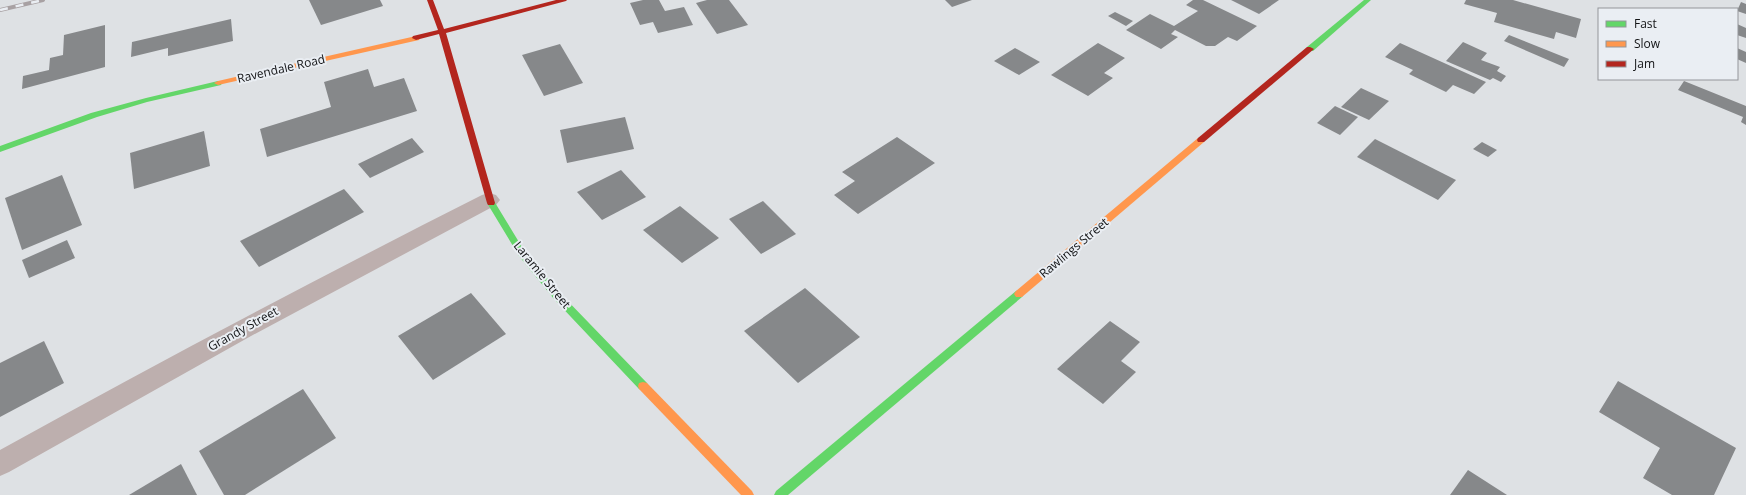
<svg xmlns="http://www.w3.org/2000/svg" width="1746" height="495" font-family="'Open Sans',sans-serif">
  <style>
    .building { fill: #86888a }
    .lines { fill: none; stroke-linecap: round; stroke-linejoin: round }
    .street { fill: #bdafae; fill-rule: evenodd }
    .fast { fill: #63d668; fill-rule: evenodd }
    .slow { fill: #ff974d; fill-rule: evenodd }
    .jam { fill: #b3261e; fill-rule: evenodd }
    .rail-casing { stroke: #a8a1a3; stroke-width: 4 }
    .rail { stroke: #eaeef3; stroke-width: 2.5; stroke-dasharray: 8; stroke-linecap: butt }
    .labels { text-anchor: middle; stroke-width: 4; stroke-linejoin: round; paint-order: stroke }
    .street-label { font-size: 12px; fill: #121315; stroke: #eaeef3 }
  </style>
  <rect width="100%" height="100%" fill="#dee1e4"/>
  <g class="building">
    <path d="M309,0H380L383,6L321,25Z"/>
    <path d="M643,0H659L665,11L684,7L693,25L658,33L653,22L640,25L630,3Z"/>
    <path d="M707,0H729L748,25L717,34L696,3Z"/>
    <path d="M945,0H972L952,7Z"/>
    <path d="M1193,0H1203L1257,26L1237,41L1228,37L1215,46H1206L1175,30L1171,34L1178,37L1161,49L1126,30L1150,14L1174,26L1198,11L1186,5Z"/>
    <path d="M1231,0H1279L1259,14Z"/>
    <path d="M1466,0H1513L1581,19L1576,38L1556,32L1554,39L1494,22L1497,13L1464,4Z"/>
    <path d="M1741,2L1746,4V14L1737,11Z"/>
    <path d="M1115,12L1133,21L1126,26L1108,16Z"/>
    <path d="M231,19L233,41L168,56V48L131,57L132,42Z"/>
    <path d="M1737,24L1746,28V38L1737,35Z"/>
    <path d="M105,25V67L22,89L23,76L49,70L50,58L63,55L64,35Z"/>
    <path d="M1509,35L1569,59L1564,67L1504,41Z"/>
    <path d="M1463,42L1487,53L1481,60L1500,67L1497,71L1506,76L1501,82L1493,78L1490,80L1446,61Z"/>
    <path d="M1098,43L1125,58L1104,73L1113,78L1088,96L1051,75Z"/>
    <path d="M1400,43L1486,82L1474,94L1453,85L1446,92L1409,74L1413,70L1385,57Z"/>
    <path d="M560,44L583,83L544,96L522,55Z"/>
    <path d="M1015,48L1040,62L1019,75L994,61Z"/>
    <path d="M1737,48L1746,52V63L1737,59Z"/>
    <path d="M368,69L374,87L404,78L417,111L267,157L260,129L331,107L324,82Z"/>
    <path d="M1684,81L1746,106V125L1741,122L1743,117L1678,90Z"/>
    <path d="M1361,88L1389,101L1369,120L1341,107Z"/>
    <path d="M1335,106L1358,117L1340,135L1317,123Z"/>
    <path d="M625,117L634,149L567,163L560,130Z"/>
    <path d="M204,131L210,166L134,189L130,153Z"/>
    <path d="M897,137L935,163L858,214L834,195L855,181L842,172Z"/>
    <path d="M412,138L424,152L370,178L358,164Z"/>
    <path d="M1375,139L1456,180L1438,200L1357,157Z"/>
    <path d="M1482,142L1497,150L1488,157L1473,149Z"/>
    <path d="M621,170L646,197L602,220L577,192Z"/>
    <path d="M62,175L82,225L22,250L5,198Z"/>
    <path d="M344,189L364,212L259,267L240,241Z"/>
    <path d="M763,201L796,234L761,254L729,219Z"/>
    <path d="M680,206L719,238L682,263L643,230Z"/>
    <path d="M67,240L75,258L29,278L22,260Z"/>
    <path d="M805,288L860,337L798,383L744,331Z"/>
    <path d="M471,293L506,334L433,380L398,336Z"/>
    <path d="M1110,321L1140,342L1121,361L1136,372L1103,404L1057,369Z"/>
    <path d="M44,341L64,383L0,417V363Z"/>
    <path d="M1618,381L1736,448L1714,495H1672L1643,478L1660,448L1599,412Z"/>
    <path d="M303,389L336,438L245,495H224L199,451Z"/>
    <path d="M181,464L197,495H129Z"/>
    <path d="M1468,470L1507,495H1450Z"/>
  </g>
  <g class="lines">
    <path class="street" d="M489,193L496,195L500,200L496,205L251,336L9,472L0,476V450C159,362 320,277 482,195Z"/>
    <g class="fast">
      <path d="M1364,0H1371L1313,51H1307V47Z"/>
      <path d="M218,81L222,83L221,85L147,102L97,117L0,152V146L91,113L146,98Z"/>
      <path d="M491,200L494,201L525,252L560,293L647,383L648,386L647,389L643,390L639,389L554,299L519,256L487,203Z"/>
      <path d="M1019,290L1022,291L1024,294L1022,297L788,495H774L776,491L1016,291Z"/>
    </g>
    <g class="slow">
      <path d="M416,36L420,38L419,40L218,85L214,83L218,81Z"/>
      <path d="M1201,137L1205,140L1204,142L1022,297H1016L1014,294L1016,291L1198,138Z"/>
      <path d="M643,382L647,383L752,491L754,495H741L639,389L638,386L639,383Z"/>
    </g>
    <g class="jam">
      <path d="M427,0H433L444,29L556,0H567L566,1L446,33L495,203L494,205H488L487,203L439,34L416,40L412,38L413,36L438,30Z"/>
      <path d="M1307,47H1310L1314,49L1204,142H1198L1197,140L1198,138Z"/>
    </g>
    <defs>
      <path id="rail" d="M0,10L43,0"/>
    </defs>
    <use href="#rail" class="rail-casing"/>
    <use href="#rail" class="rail"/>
  </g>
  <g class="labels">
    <g class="street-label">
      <text transform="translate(281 69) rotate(-13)" y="4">Ravendale Road</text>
      <text transform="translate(1074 248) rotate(-40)" y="4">Rawlings Street</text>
      <text transform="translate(542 275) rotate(51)" y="4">Laramie Street</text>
      <text transform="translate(243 329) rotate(-29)" y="4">Grandy Street</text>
    </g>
  </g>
  <rect x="1598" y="8" width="140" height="72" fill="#eaeef3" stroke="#94969a"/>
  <rect x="1606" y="21" width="20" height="6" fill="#63d668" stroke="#94969a"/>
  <text x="1634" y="28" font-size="12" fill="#121315">Fast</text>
  <rect x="1606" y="41" width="20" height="6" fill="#ff974d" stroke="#94969a"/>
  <text x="1634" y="48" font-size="12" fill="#121315">Slow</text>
  <rect x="1606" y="61" width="20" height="6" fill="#b3261e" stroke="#94969a"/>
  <text x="1634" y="68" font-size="12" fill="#121315">Jam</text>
</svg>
